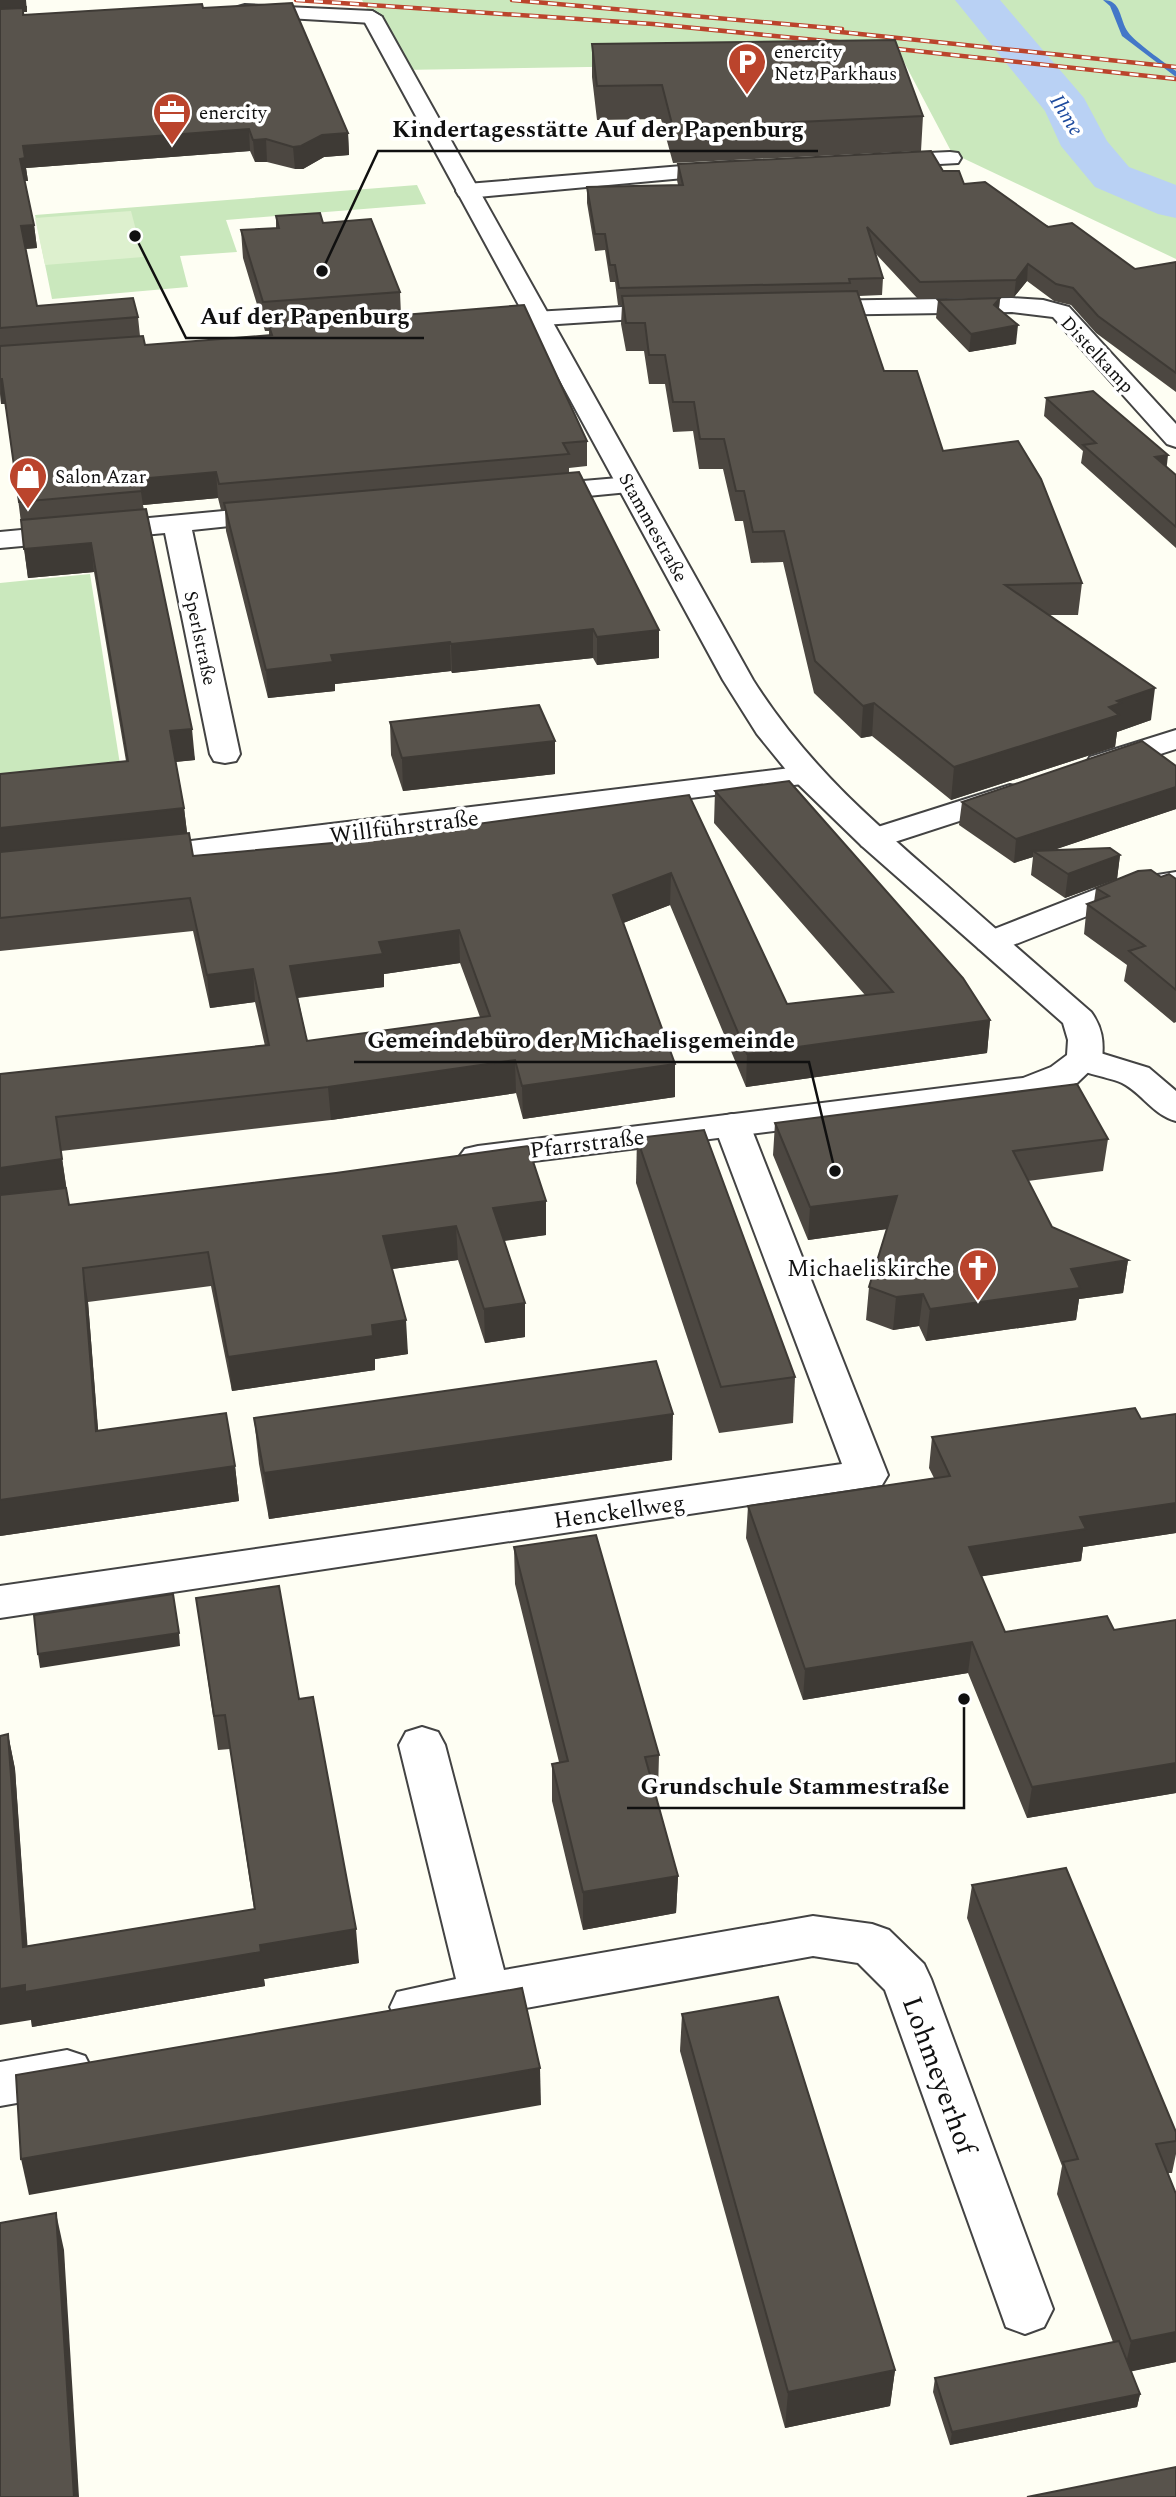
<svg xmlns="http://www.w3.org/2000/svg" width="1176" height="2497" font-family="Spectral,serif">
  <style>
    .green { fill: #cae8bd }
    .pitch { fill: #ddf0ce }
    .lines { fill: none; stroke-linecap: round; stroke-linejoin: round }
    .stream { fill: #4377c8; fill-rule: evenodd }
    .river { fill: #b9d1f4; fill-rule: evenodd }
    .minor-casing { stroke: #434343; stroke-width: 4 }
    .tertiary-casing { stroke: #434343; stroke-width: 4 }
    .minor { fill: #fff; fill-rule: evenodd }
    .tertiary { fill: #fff; fill-rule: evenodd }
    .rail-casing { stroke: #bb442c; stroke-width: 4.5 }
    .rail { stroke: #fff; stroke-width: 2.5; stroke-dasharray: 9; stroke-linecap: butt }
    .wall { fill: #4c4741; fill-rule: evenodd }
    .shaded-wall { fill: #3e3a35 }
    .building { fill: #58534c; stroke: #3e3a35; stroke-width: 2; fill-rule: evenodd }
    .labels { text-anchor: middle; stroke-width: 7; stroke-linejoin: round; paint-order: stroke }
    .far-poi-label { font-size: 19px; fill: #101010; stroke: #fff; text-anchor: start }
    .far-street-label { font-size: 19px; fill: #101010; stroke: #fff }
    .far-water-label { font-size: 21px; font-style: italic; fill: #1d4a9e; stroke: #fff }
    .street-label { font-size: 23px; fill: #101010; stroke: #fff }
    .poi-label { font-size: 23px; fill: #101010; stroke: #fff; text-anchor: end }
    .near-street-label { font-size: 28px; fill: #101010; stroke: #fff }
    .leader { fill: none; stroke: #101010; stroke-width: 2.5 }
    .callout-dot { fill: #101010; stroke: #fff; stroke-width: 2.5 }
    .callout-label { font-size: 24px; text-anchor: middle; font-weight: bold; fill: #101010; stroke: #fff; stroke-width: 7; stroke-linejoin: round; paint-order: stroke }
  </style>
  <rect width="100%" height="100%" fill="#fefef3"/>
  <g class="green">
    <path d="M362,0H1176V259L952,153L904,62L401,70Z"/>
    <path d="M417,185L426,204L226,220L237,252L180,256L188,287L52,299L35,215Z"/>
    <path d="M90,574L122,777L0,790V583Z"/>
  </g>
  <path class="pitch" d="M131,211L143,257L45,265L35,218Z"/>
  <g class="lines">
    <path class="stream" d="M1103,0C1122,0 1119,19 1128,32C1136,43 1164,62 1176,71V77L1122,36L1110,6Z"/>
    <path class="river" d="M955,0H1000L1084,98L1107,141L1129,167L1176,185V218L1158,214L1095,187L1061,146L1045,111Z"/>
    <defs>
      <g id="minor">
        <path d="M245,5L372,11L382,17L372,23L238,15L235,11L238,7Z"/>
        <path d="M950,152L958,153L961,158L958,163L884,167L876,166L873,161L876,156L884,155Z"/>
        <path d="M730,162L738,163L741,168L738,173L467,198L459,196L456,191L459,186L467,184Z"/>
        <path d="M1012,298L1043,300L1069,307L1176,424V447L1167,444L1053,317L1012,312L811,315L803,313L799,308L803,303L811,301Z"/>
        <path d="M674,304L682,306L686,311L682,316L497,328L489,326L485,321L489,316L497,314Z"/>
        <path d="M630,477L639,479L643,485L639,491L536,501L527,499L523,493L527,487L536,485Z"/>
        <path d="M277,506L287,508L290,514L287,520L192,530L240,754L236,761L225,763L214,761L210,754L165,533L0,548V532Z"/>
        <path d="M1176,730V749L1101,773L1090,771L1086,764L1090,757Z"/>
        <path d="M807,766L818,768L823,775L818,782L142,867L131,864L126,857L131,850L142,847Z"/>
        <path d="M1010,785L1021,787L1026,794L1021,801L873,849L862,846L857,839L862,832Z"/>
        <path d="M1176,872V892L1133,898L1003,949L991,952L979,949L974,942L979,935L1114,882Z"/>
        <path d="M1084,1048L1149,1068L1176,1091V1121C1153,1115 1142,1093 1122,1083C1104,1075 1078,1075 1066,1059L1071,1051Z"/>
        <path d="M732,1114L745,1117L750,1125L888,1475L882,1485L0,1618V1586L842,1464L714,1125L719,1117Z"/>
        <path d="M422,1727L438,1732L445,1745L504,1970L813,1916L872,1924L889,1930L924,1964L931,1979L1053,2309L1044,2327L1025,2334L1006,2327L885,1990L858,1963L813,1956L415,2028L397,2022L390,2007L397,1992L456,1979L399,1745L406,1732Z"/>
        <path d="M67,2050L85,2056L93,2072L85,2088L67,2094L0,2106V2062Z"/>
      </g>
      <path id="tertiary" d="M372,11L382,17L753,680C807,765 871,820 946,885C994,928 1043,970 1091,1012C1102,1027 1104,1041 1102,1059L1077,1083L1029,1099L478,1168L465,1165L459,1157L465,1149L478,1146L1023,1078L1051,1067L1067,1055L1068,1040L1063,1023L862,846L796,782L757,734L723,680L362,17Z"/>
    </defs>
    <use href="#minor" class="minor-casing"/>
    <use href="#tertiary" class="tertiary-casing"/>
    <use href="#minor" class="minor"/>
    <use href="#tertiary" class="tertiary"/>
    <defs>
      <g id="rail">
        <path d="M296,0L653,24L847,43"/>
        <path d="M512,0L842,29"/>
        <path d="M831,31L1176,67"/>
        <path d="M879,47L1176,79"/>
      </g>
    </defs>
    <use href="#rail" class="rail-casing"/>
    <use href="#rail" class="rail"/>
  </g>
  <g class="wall">
    <path d="M0,0L27,6V12H24V15L203,8L348,133L349,155L324,157L303,169H295L267,162H255L250,151L26,168L28,181H25L34,225L37,248L25,249L37,306L138,317L140,336L145,345L269,335V331H265L243,258L241,230L276,228V216L323,223L400,292L401,315L587,441V466L569,468V473L659,630V658L597,665L593,658L452,673L451,671L335,684V691L268,698L226,531L225,510H221L218,498L143,505L195,760L176,762L184,808L187,833L193,856L354,841L689,795L787,1004L865,995L714,823L715,791L990,1020L987,1053L746,1087L670,905L623,923L675,1064V1097L523,1119L516,1093L331,1120L61,1151L69,1205L546,1201V1235L504,1241L525,1337L485,1343L458,1260L392,1269L408,1354L375,1359V1370L232,1391L211,1286L88,1302L98,1431L235,1466L239,1501L0,1536V1074L265,1046L255,1002L210,1008L193,931L0,951V774L126,761L94,572L28,578L6,404H1L0,394ZM460,963L480,1017L307,1041L298,998L384,987V974Z"/>
    <path d="M592,44L923,116L921,151L673,163L661,119L597,120L592,77Z"/>
    <path d="M678,164L943,171L964,184L1135,269L1176,262V392L1096,333L1071,305L1054,301L1027,281L1014,297L918,299L875,253L883,278L882,295L859,296L884,371L943,451L1082,583L1078,615H1049L1151,720L1117,732L1115,747L951,800L872,736L861,738L814,693L783,562L751,563L743,521H735L723,469H699L693,431L673,432L665,384H649L644,351H626L621,324L622,305H618L615,282H610L605,250L595,251L587,203V187L678,185L677,180Z"/>
    <path d="M1000,298L999,309L1016,344L969,352L936,318L938,300Z"/>
    <path d="M1046,398L1166,467L1176,475V548L1081,463L1083,451L1044,416Z"/>
    <path d="M390,722L555,741V774L403,791L391,755Z"/>
    <path d="M1176,766V809L1053,850L1120,855L1117,879L1065,898L1031,875L1033,857L1014,863L959,825L962,802Z"/>
    <path d="M1161,877L1176,879V1022L1174,1023L1124,981L1127,965L1084,934L1087,904L1094,902L1096,888Z"/>
    <path d="M775,1123L1108,1139L1103,1171L1028,1181L1052,1227L1128,1260L1123,1293L1079,1299L1076,1320L926,1341L919,1326L893,1330L866,1320L869,1287L887,1229L808,1240L773,1155Z"/>
    <path d="M637,1138L795,1377L793,1423L719,1433L636,1183Z"/>
    <path d="M1176,1414V1533L1083,1547L1081,1561L981,1576L1005,1632L1114,1630L1176,1620V1793L1027,1818L968,1673L803,1700L746,1538L748,1506L934,1478L929,1468L932,1437L1141,1419Z"/>
    <path d="M254,1418L672,1460L269,1519L259,1464Z"/>
    <path d="M514,1547L659,1755L658,1792L655,1793L678,1876L676,1913L583,1930L552,1801V1764L559,1762L515,1584Z"/>
    <path d="M196,1598L299,1699L359,1963L264,1979L265,1986L32,2027L8,1734L15,1769L27,1946L254,1909L230,1749L218,1750Z"/>
    <path d="M972,1885L1176,2141V2154L1172,2173H1168L1176,2194V2362L1131,2371L1140,2394L1137,2407L950,2445L933,2392L935,2378L1113,2342L1057,2194L1062,2166L967,1918Z"/>
    <path d="M682,2014L895,2370L890,2406L785,2428L680,2051Z"/>
  </g>
  <g class="shaded-wall">
    <path d="M0,0H26L27,12H24L26,29L0,13Z"/>
    <path d="M249,129L250,151L26,168L28,181H23L20,159L23,146Z"/>
    <path d="M348,133L349,155L324,157L303,169H295L293,147L322,135Z"/>
    <path d="M266,139L267,162H255L253,140Z"/>
    <path d="M34,225L37,248L24,249L21,226Z"/>
    <path d="M1028,264L1027,281L1014,297L1016,280Z"/>
    <path d="M1000,298L998,316L994,305Z"/>
    <path d="M1018,325L1016,344L969,352L971,334Z"/>
    <path d="M0,379H2L6,404H1Z"/>
    <path d="M1168,455L1166,473L1155,457Z"/>
    <path d="M216,472L218,498L143,505L139,479Z"/>
    <path d="M91,543L94,572L28,578L24,549Z"/>
    <path d="M593,629V658L452,673L451,644Z"/>
    <path d="M659,630V658L597,665V637Z"/>
    <path d="M450,642L451,671L335,684V691L268,698L266,670L331,655Z"/>
    <path d="M1155,688L1151,720L1117,732L1115,747L951,800L954,767L1109,707L1117,701Z"/>
    <path d="M874,703L872,736L861,738L863,706Z"/>
    <path d="M192,729L195,760L173,762L170,731Z"/>
    <path d="M555,741V774L403,791L402,758Z"/>
    <path d="M1176,787V809L1039,855L1033,851V857L1014,863L1016,839Z"/>
    <path d="M184,808L188,840L0,860V828Z"/>
    <path d="M1120,855L1117,879L1065,898L1068,874Z"/>
    <path d="M671,873L670,905L613,927V895Z"/>
    <path d="M459,930L460,963L384,974V987L293,998L290,966L379,942Z"/>
    <path d="M253,969L255,1002L210,1008L207,975Z"/>
    <path d="M990,1020L987,1053L746,1087L747,1054Z"/>
    <path d="M515,1060L516,1093L331,1120L328,1087Z"/>
    <path d="M675,1064V1097L523,1119L522,1086Z"/>
    <path d="M62,1159L67,1193L0,1202V1168Z"/>
    <path d="M897,1196L894,1228L808,1240L810,1207Z"/>
    <path d="M546,1201V1235L494,1242L493,1208Z"/>
    <path d="M456,1226L458,1260L385,1270L383,1236Z"/>
    <path d="M1128,1260L1123,1293L1079,1299L1076,1320L926,1341L930,1309L1071,1269Z"/>
    <path d="M83,1268L88,1302L101,1466L96,1431Z"/>
    <path d="M923,1294L919,1326L893,1330L896,1297Z"/>
    <path d="M525,1303V1337L485,1343L484,1309Z"/>
    <path d="M406,1320L408,1354L375,1359V1370L232,1391L228,1357L372,1325Z"/>
    <path d="M673,1414L672,1460L269,1519L264,1473Z"/>
    <path d="M235,1466L239,1501L0,1536V1500Z"/>
    <path d="M1176,1503V1533L1083,1547L1081,1561L965,1579L969,1547L1080,1517Z"/>
    <path d="M179,1633L180,1646L40,1668L38,1654Z"/>
    <path d="M972,1642L968,1673L803,1700L805,1669Z"/>
    <path d="M8,1734L15,1769L30,1981L23,1947Z"/>
    <path d="M1176,1763V1793L1027,1818L1032,1787Z"/>
    <path d="M678,1876L676,1913L583,1930V1892Z"/>
    <path d="M356,1929L359,1963L264,1979L265,1986L32,2027L31,2020L0,2025V1989Z"/>
    <path d="M540,2068L541,2105L29,2195L21,2159Z"/>
    <path d="M56,2213L64,2250L79,2497H74Z"/>
    <path d="M1176,2332V2362L1124,2373L1131,2341Z"/>
    <path d="M895,2370L890,2406L785,2428L788,2392Z"/>
    <path d="M1140,2394L1137,2407L950,2445L952,2432Z"/>
  </g>
  <g class="building">
    <path d="M292,3L348,133L322,135L301,146L293,147L266,139L253,140L249,129L23,146L25,158L20,159L34,225L21,226L37,306L133,298L138,317L0,328V9L23,8V15L202,4L203,8Z"/>
    <path d="M895,40L923,116L673,128L662,85L597,86L592,44Z"/>
    <path d="M931,151L943,171H959L964,184L985,182L1048,227L1072,223L1135,269L1176,262V373L1098,316L1073,288L1056,284L1028,264L1016,280L920,282L867,227L883,278L849,279L850,283L619,288L615,265H610L605,234H595L587,187L683,185L678,164Z"/>
    <path d="M320,213L323,223L371,219L400,292L263,302L241,230L279,228L276,216Z"/>
    <path d="M857,291L884,371H917L943,451L1018,441L1041,479L1082,583L1005,585L1155,688L1117,701L1121,703L1109,707L1119,715L954,767L874,703L863,706L815,661L784,531L753,532L744,491H736L724,439H700L694,402H673L665,355H649L645,323H626L622,296Z"/>
    <path d="M1000,298L994,305L1018,325L971,334L938,300Z"/>
    <path d="M524,305L587,441L563,443L569,454L219,484L216,472L139,479L142,491L19,502L2,379H0V346L143,336L145,345L272,335L269,326Z"/>
    <path d="M1093,391L1168,455L1155,457L1176,475V527L1083,445L1096,443L1046,398Z"/>
    <path d="M579,472L659,630L597,637L593,629L451,644L450,642L331,655L333,662L266,670L224,503Z"/>
    <path d="M146,509L192,729L170,731L184,808L0,828V774L128,761L91,543L24,549L21,520Z"/>
    <path d="M539,705L555,741L402,758L390,722Z"/>
    <path d="M1142,741L1176,766V787L1016,839L962,802Z"/>
    <path d="M789,781L963,978L990,1020L747,1054L671,873L613,895L675,1064L522,1086L515,1060L328,1087L56,1117L62,1159L0,1168V1074L269,1045L253,969L207,975L190,898L0,918V852L189,833L193,856L354,841L689,795L787,1004L893,992L715,791ZM459,930L490,1016L307,1041L290,966L383,954L379,942Z"/>
    <path d="M1110,848L1120,855L1068,874L1033,851Z"/>
    <path d="M1151,870L1161,877L1169,874L1176,879V990L1129,951L1145,946L1087,904L1109,896L1096,888L1138,871Z"/>
    <path d="M1077,1084L1108,1139L1013,1151L1052,1227L1128,1260L1071,1269L1080,1288L930,1309L923,1294L896,1297L869,1287L897,1196L810,1207L775,1123Z"/>
    <path d="M704,1130L795,1377L721,1387L637,1138Z"/>
    <path d="M528,1146L546,1201L493,1208L525,1303L484,1309L456,1226L383,1236L406,1320L372,1325L373,1336L228,1357L208,1252L83,1268L96,1431L226,1413L235,1466L0,1500V1195L66,1188L69,1205L336,1173Z"/>
    <path d="M656,1361L673,1414L264,1473L254,1418Z"/>
    <path d="M1135,1408L1141,1419L1176,1414V1503L1080,1517L1086,1529L969,1547L1005,1632L1107,1616L1114,1630L1176,1620V1763L1032,1787L972,1642L805,1669L748,1506L950,1476L932,1437Z"/>
    <path d="M596,1535L659,1755L645,1757L678,1876L583,1892L552,1764L568,1761L514,1547Z"/>
    <path d="M279,1586L299,1699L313,1697L356,1929L260,1945L261,1952L25,1992V1985L0,1989V1736L8,1734L23,1947L255,1909L225,1715L214,1716L196,1598Z"/>
    <path d="M173,1594L179,1633L38,1654L34,1615Z"/>
    <path d="M1066,1868L1176,2132V2141L1156,2144L1176,2194V2332L1131,2341L1063,2162L1078,2159L972,1885Z"/>
    <path d="M522,1988L540,2068L21,2159L16,2075Z"/>
    <path d="M778,1997L895,2370L788,2392L682,2014Z"/>
    <path d="M56,2213L74,2497H0V2223Z"/>
    <path d="M1119,2341L1140,2394L952,2432L935,2378Z"/>
    <path d="M1176,2467V2497H1027Z"/>
  </g>
  <defs>
    <symbol id="parking-pin" viewBox="-11 -11 22 30"><path d="M0 17L-7.5 6A9.5 9.5 0 1 1 7.5 6Z" fill="#bb442c" stroke="#fff"/><path d="M-3.5-5.5H1a3.5 3.5 0 0 1 0 7H-1V5.5H-3.5ZM-1-3.4V-.6H.8a1.4 1.4 0 0 0 0-2.8Z" fill="#fff"/></symbol>
    <symbol id="office-pin" viewBox="-11 -11 22 30"><path d="M0 17L-7.5 6A9.5 9.5 0 1 1 7.5 6Z" fill="#bb442c" stroke="#fff"/><path d="M-6-3h4V-5.5h4V-3h4V5H-6ZM-1-4.5V-3h2v-1.5ZM-6 0V1H6V0Z" fill="#fff"/></symbol>
    <symbol id="shop-pin" viewBox="-11 -11 22 30"><path d="M0 17L-7.5 6A9.5 9.5 0 1 1 7.5 6Z" fill="#bb442c" stroke="#fff"/><path d="M-5-2.5h2.3a2.7 3.5 0 0 1 5.4 0H5L5.5 6h-11ZM-1.5-2.5h3a1.5 2.3 0 0 0-3 0Z" fill="#fff"/></symbol>
    <symbol id="church-pin" viewBox="-11 -11 22 30"><path d="M0 17L-7.5 6A9.5 9.5 0 1 1 7.5 6Z" fill="#bb442c" stroke="#fff"/><path d="M-1.2-6h2.4v3.5h3.3v2.4h-3.3V6h-2.4V-.1h-3.3v-2.4h3.3Z" fill="#fff"/></symbol>
  </defs>
  <g fill-rule="evenodd">
    <use href="#parking-pin" x="725" y="40" width="44" height="60"/>
    <use href="#office-pin" x="150" y="90" width="44" height="60"/>
    <use href="#shop-pin" x="6" y="454" width="44" height="60"/>
    <use href="#church-pin" x="956" y="1246" width="44" height="60"/>
  </g>
  <g class="labels">
    <g class="far-poi-label">
      <text x="774" y="58">enercity<tspan x="774" dy="22">Netz Parkhaus</tspan></text>
      <text x="199" y="119">enercity</text>
      <text x="55" y="483">Salon Azar</text>
    </g>
    <g class="far-street-label">
      <text transform="translate(1098 354) rotate(47)" y="7">Distelkamp</text>
      <text transform="translate(654 527) rotate(61)" y="7">Stammestraße</text>
      <text transform="translate(201 638) rotate(78)" y="7">Sperlstraße</text>
    </g>
    <g class="far-water-label">
      <text transform="translate(1067 115) rotate(58)" y="7">Ihme</text>
    </g>
    <g class="street-label">
      <text transform="translate(404 826) rotate(-7)" y="8">Willführstraße</text>
      <text transform="translate(587 1143) rotate(-7)" y="8">Pfarrstraße</text>
      <text transform="translate(619 1511) rotate(-8)" y="8">Henckellweg</text>
    </g>
    <g class="poi-label">
      <text x="951" y="1276">Michaeliskirche</text>
    </g>
    <g class="near-street-label">
      <text transform="translate(940 2075) rotate(70)" y="10">Lohmeyerhof</text>
    </g>
  </g>
  <path class="leader" d="M322 271L378 151H818M135 236L186 338H424M835 1171L809 1062H354M964 1699L964 1808H627"/>
  <g class="callout-dot">
    <circle cx="322" cy="271" r="7"/>
    <circle cx="135" cy="236" r="7"/>
    <circle cx="835" cy="1171" r="7"/>
    <circle cx="964" cy="1699" r="7"/>
  </g>
  <g class="callout-label">
    <text x="598" y="137">Kindertagesstätte Auf der Papenburg</text>
    <text x="305" y="324">Auf der Papenburg</text>
    <text x="581" y="1048">Gemeindebüro der Michaelisgemeinde</text>
    <text x="795" y="1794">Grundschule Stammestraße</text>
  </g>
</svg>
